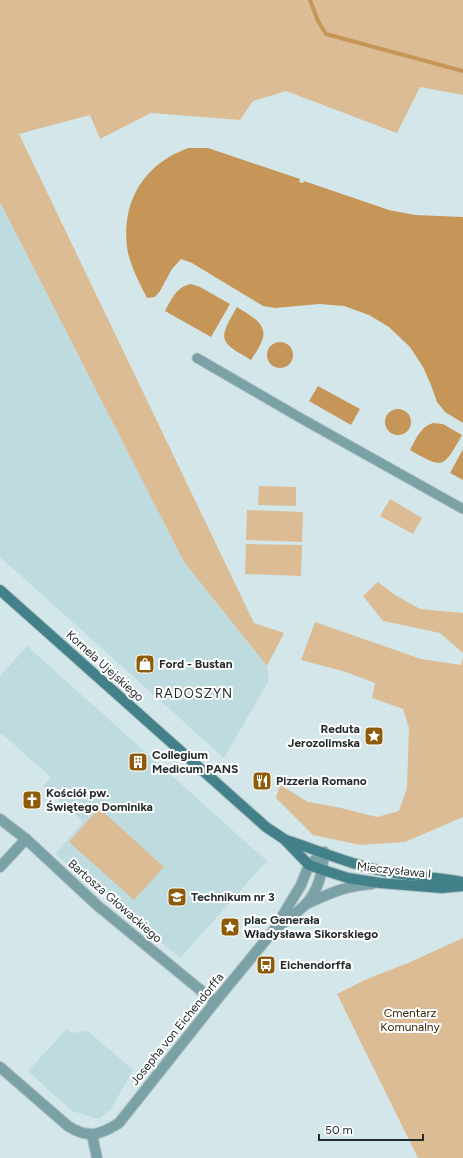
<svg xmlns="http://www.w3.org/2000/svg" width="463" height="1158" font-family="Figtree,sans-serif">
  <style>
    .built { fill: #bedce0 }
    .green { fill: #dcbc95 }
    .water { fill: #c69659 }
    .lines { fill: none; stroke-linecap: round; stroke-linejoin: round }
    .stream { stroke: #c69659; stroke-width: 4 }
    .pedestrian-casing { stroke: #b0c1c4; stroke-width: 11 }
    .minor-casing { stroke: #b0c1c4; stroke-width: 12 }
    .tertiary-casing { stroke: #b0c1c4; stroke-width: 12 }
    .secondary-casing { stroke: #b0c1c4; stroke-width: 12 }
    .pedestrian { stroke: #7aa1a6; stroke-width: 9 }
    .minor { stroke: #7aa1a6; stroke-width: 10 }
    .tertiary { stroke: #7aa1a6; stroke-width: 10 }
    .secondary { stroke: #428189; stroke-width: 10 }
    .labels { text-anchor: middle; stroke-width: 4; stroke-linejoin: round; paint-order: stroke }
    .poi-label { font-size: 12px; font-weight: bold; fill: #242b2c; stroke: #fff; text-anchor: start }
    .street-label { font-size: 12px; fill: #242b2c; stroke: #fff }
    .park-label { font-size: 12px; fill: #3a2509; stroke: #fff }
    .neighbourhood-label { font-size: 13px; letter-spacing: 1px; fill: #242b2c; stroke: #fff }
  </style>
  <rect width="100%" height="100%" fill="#d3e7ea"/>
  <g class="built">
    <path d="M0,202L184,562L267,666L269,680L224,758L0,557Z"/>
    <path d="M27,646L267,861L180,958L55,854L83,822L43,786L51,777L2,734L0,735V676Z"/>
    <path d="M67,1029L71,1033L88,1031L133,1070L111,1109L99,1119L72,1111L28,1071Z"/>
  </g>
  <g class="green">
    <path d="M0,0H463V95L420,87L397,133L286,91L253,101L240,120L151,113L100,139L90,115L19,134L254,623L284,633L267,666L184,562L0,202Z"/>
    <path d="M259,486L296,487V506L258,505Z"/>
    <path d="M390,499L422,518L413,534L380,516Z"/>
    <path d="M247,510L303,512L302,542L246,540Z"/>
    <path d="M246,544L302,545L301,576L245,574Z"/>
    <path d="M378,582L395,595L420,609L463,613V653L440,633L383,621L363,596Z"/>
    <path d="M315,622L421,659L461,665L463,657V817L405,842L360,845L313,835L276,798L280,785L308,802L337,807L377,817L399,811L407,788L409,728L403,709L372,698L375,683L346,672L301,660Z"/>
    <path d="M99,808L164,867L134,900L69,842Z"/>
    <path d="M463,938V1158H418L337,994L367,979L408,963Z"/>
  </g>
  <g class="water">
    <path d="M188,148H208L300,179L299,182L303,183L304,181L389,210L415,215L463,217V423L445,412L437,402L431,385L423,367L410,347L389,327L369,315L344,306L319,304L275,308L263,306L192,263L181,259L172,269L160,291L155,297L147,298C140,284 132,269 128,253C121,215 134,178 169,157C175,153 182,151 188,148Z"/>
    <path d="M191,284L200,287L230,304L211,337L165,311C172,299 176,287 191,284Z"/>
    <path d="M237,307C249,315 269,323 262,341C259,348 255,354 251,360C218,341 218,340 237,307Z"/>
    <circle cx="280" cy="355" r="13"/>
    <path d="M318,386L360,409L351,425L309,401Z"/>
    <circle cx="398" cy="422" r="13"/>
    <path d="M433,423L443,424L462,435C443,469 443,469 410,450C416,439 420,427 433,423Z"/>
    <path d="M463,449V480L450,473Z"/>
  </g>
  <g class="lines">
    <path class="stream" d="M310,0L318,21L326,34L463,71"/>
    <defs>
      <path id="pedestrian" d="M197,358L304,420L463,509"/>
      <g id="minor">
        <path d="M0,819L26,839L98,906L215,1002"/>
        <path d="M0,867L26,839"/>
        <path d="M92,1135L97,1158"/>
      </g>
      <g id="tertiary">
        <path d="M306,904C331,893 344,886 372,884"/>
        <path d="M279,926C288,919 298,912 306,904C319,890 323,871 324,852"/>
        <path d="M0,1067L68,1126C88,1139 100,1135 119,1123L215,1002L274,930L301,885L309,865L324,852"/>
      </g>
      <g id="secondary">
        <path d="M0,590L266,827L284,839L309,865L323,870L348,878L380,883L442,888L463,886"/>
        <path d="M286,840C320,851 354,866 389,872C414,877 439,877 463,882"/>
      </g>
    </defs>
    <use href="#pedestrian" class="pedestrian-casing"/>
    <use href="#minor" class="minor-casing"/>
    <use href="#tertiary" class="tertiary-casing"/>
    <use href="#secondary" class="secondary-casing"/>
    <use href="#pedestrian" class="pedestrian"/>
    <use href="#minor" class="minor"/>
    <use href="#tertiary" class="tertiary"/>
    <use href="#secondary" class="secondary"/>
  </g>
  <defs>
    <symbol id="shop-square" viewBox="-11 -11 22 22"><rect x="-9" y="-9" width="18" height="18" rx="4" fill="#8e5c09" stroke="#fff"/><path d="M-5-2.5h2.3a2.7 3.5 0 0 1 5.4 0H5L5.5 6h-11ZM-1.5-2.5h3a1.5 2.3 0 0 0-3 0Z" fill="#fff"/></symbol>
    <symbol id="sight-square" viewBox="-11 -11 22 22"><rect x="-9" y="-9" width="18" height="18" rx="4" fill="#8e5c09" stroke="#fff"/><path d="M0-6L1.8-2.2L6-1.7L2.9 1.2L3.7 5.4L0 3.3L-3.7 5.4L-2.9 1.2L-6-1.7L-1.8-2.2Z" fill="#fff"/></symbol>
    <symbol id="building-square" viewBox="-11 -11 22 22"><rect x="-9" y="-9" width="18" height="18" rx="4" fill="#8e5c09" stroke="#fff"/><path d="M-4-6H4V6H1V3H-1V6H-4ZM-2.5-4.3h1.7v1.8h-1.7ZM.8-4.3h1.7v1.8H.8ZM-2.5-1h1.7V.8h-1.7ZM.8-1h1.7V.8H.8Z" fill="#fff"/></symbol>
    <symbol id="restaurant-square" viewBox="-11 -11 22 22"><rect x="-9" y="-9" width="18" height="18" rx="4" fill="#8e5c09" stroke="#fff"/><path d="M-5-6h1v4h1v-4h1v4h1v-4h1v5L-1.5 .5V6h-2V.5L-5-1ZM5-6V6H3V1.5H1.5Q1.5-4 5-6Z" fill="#fff"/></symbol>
    <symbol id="church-square" viewBox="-11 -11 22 22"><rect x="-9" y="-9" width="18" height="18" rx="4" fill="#8e5c09" stroke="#fff"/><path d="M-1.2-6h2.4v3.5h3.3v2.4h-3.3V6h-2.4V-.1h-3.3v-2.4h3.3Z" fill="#fff"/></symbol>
    <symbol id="school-square" viewBox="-11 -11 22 22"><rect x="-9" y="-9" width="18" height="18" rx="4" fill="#8e5c09" stroke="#fff"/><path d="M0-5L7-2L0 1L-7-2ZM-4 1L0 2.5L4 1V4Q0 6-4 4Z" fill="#fff"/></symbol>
    <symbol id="bus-square" viewBox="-11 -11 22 22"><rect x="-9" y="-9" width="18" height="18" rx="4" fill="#8e5c09" stroke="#fff"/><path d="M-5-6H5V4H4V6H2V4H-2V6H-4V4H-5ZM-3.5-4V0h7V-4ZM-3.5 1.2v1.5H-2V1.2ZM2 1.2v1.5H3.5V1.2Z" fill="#fff"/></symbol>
  </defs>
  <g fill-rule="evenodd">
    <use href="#shop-square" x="134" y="653" width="22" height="22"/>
    <use href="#sight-square" x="363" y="725" width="22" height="22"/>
    <use href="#building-square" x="127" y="751" width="22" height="22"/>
    <use href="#restaurant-square" x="251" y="770" width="22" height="22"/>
    <use href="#church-square" x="21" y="789" width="22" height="22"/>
    <use href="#school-square" x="166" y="886" width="22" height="22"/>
    <use href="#sight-square" x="219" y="916" width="22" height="22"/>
    <use href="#bus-square" x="255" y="954" width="22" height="22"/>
  </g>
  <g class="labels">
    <g class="poi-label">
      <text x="159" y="668">Ford - Bustan</text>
      <text x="360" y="733" text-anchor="end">Reduta<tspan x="360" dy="14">Jerozolimska</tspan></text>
      <text x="152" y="759">Collegium<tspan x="152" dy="14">Medicum PANS</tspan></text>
      <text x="276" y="785">Pizzeria Romano</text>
      <text x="46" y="797">Kościół pw.<tspan x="46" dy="14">Świętego Dominika</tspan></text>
      <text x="191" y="901">Technikum nr 3</text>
      <text x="244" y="924">plac Generała<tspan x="244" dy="14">Władysława Sikorskiego</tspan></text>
      <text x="280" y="969">Eichendorffa</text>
    </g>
    <g class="street-label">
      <text transform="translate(105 666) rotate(42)" y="4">Kornela Ujejskiego</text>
      <text transform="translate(394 870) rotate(6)" y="4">Mieczysława I</text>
      <text transform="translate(115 901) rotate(41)" y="4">Bartosza Głowackiego</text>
      <text transform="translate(177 1029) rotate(-51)" y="4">Josepha von Eichendorffa</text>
    </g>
    <g class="park-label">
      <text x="410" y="1017">Cmentarz<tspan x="410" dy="14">Komunalny</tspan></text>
    </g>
    <g class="neighbourhood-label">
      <text x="194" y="698">RADOSZYN</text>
    </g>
  </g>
  <path d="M319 1134v6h104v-6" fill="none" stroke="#242b2c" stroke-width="2"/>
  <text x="325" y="1134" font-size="12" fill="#242b2c" stroke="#ffffff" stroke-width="3" paint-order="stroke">50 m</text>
</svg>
